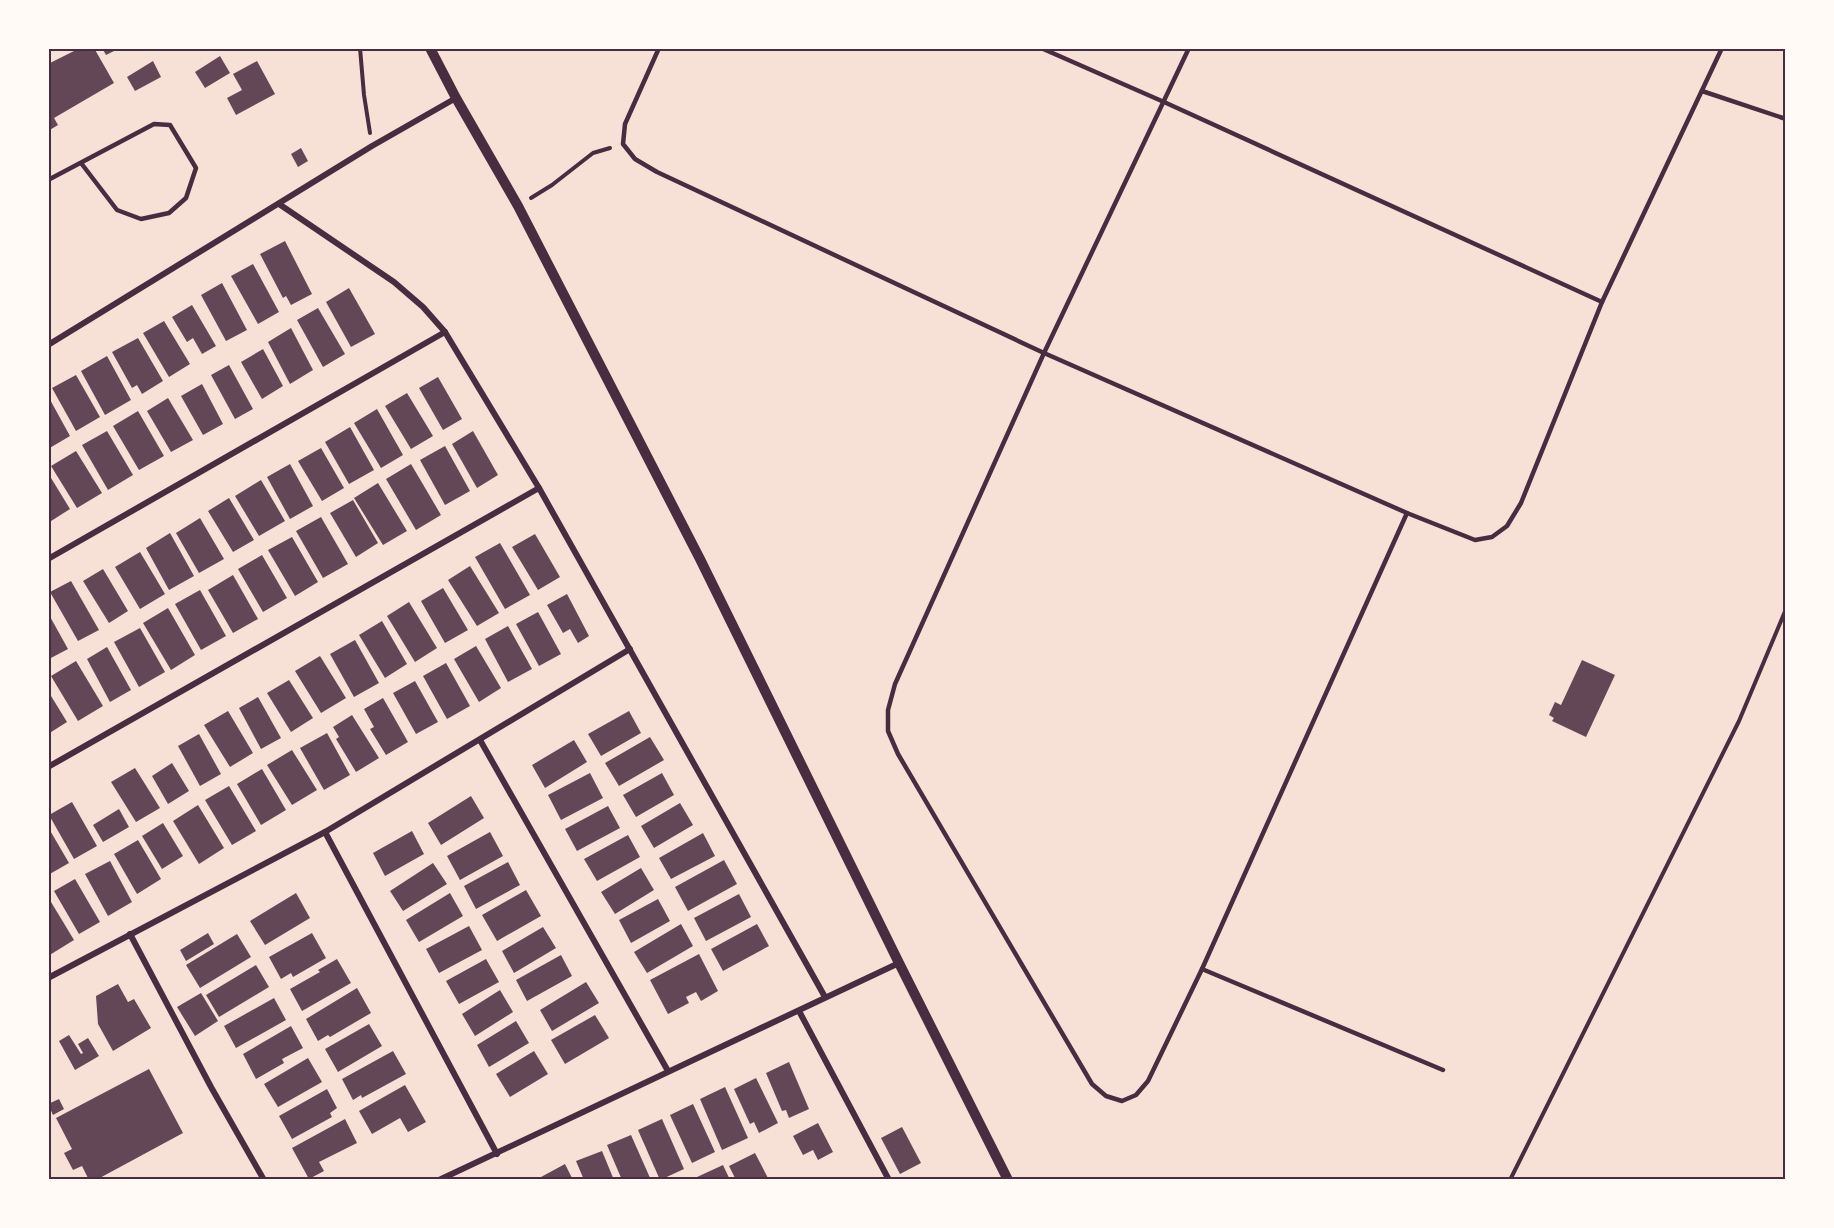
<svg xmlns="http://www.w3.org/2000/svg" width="1834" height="1228" font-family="'Playfair Display',serif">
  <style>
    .building { fill: #644757 }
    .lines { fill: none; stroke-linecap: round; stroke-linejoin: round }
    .path { stroke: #4a2c40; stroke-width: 4 }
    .service { stroke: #4a2c40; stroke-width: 4.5 }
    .minor { stroke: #4a2c40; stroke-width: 6 }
    .tertiary { stroke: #4a2c40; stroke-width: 10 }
    .neatline { fill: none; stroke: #4a2c40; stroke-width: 2 }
  </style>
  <rect width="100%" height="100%" fill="#f7e1d7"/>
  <g class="building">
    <path d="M80,48H94L114,83L54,118L58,125L48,131V64Z"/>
    <path d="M102,48H120L106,55Z"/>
    <path d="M220,56L230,73L205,88L195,72Z"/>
    <path d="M153,61L161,77L135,91L127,77Z"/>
    <path d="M257,61L275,94L236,115L227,98L242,90L233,74Z"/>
    <path d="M301,148L308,161L298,167L291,154Z"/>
    <path d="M285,241L312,294L291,305L286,296L283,298L260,254Z"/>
    <path d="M253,264L279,312L258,324L231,276Z"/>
    <path d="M222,283L247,330L226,341L201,295Z"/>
    <path d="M349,288L375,334L351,347L326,302Z"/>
    <path d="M192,305L216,346L202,354L193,338L187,342L172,317Z"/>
    <path d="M318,308L345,354L323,367L297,320Z"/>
    <path d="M164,321L190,364L169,377L143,333Z"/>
    <path d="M291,328L313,370L290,384L268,342Z"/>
    <path d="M138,338L163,381L142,394L137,385L132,388L112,352Z"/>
    <path d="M263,349L283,386L262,399L241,362Z"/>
    <path d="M107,356L131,400L105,415L81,371Z"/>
    <path d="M229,365L253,409L235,419L211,375Z"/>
    <path d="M76,375L100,417L76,431L52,388Z"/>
    <path d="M438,377L462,419L443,430L419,388Z"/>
    <path d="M202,384L223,424L203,435L181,396Z"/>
    <path d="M407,393L433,436L411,449L385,406Z"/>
    <path d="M48,396L70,436L48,449Z"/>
    <path d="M168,398L193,440L171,452L147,411Z"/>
    <path d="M377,409L403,455L381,468L354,423Z"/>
    <path d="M138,411L164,456L139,470L113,426Z"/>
    <path d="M350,427L374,470L349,484L325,442Z"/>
    <path d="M107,431L133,475L108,490L82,445Z"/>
    <path d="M473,431L498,475L477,488L452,444Z"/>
    <path d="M445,446L470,491L445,505L420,460Z"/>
    <path d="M321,448L344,488L322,501L298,461Z"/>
    <path d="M76,451L102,493L77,508L51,466Z"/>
    <path d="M290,464L313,506L290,519L267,477Z"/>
    <path d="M411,464L441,515L416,530L386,479Z"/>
    <path d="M48,473L70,509L48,523Z"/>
    <path d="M261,480L285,521L259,536L235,496Z"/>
    <path d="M378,483L407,531L383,545L354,498Z"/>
    <path d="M229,498L254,540L233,552L208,511Z"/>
    <path d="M353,500L378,543L356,557L330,513Z"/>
    <path d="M321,517L348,564L323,578L296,531Z"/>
    <path d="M200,518L224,559L199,573L176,533Z"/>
    <path d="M170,533L194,576L169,590L146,548Z"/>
    <path d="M535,534L560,577L538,590L512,547Z"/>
    <path d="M292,537L318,582L295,596L268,550Z"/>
    <path d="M500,543L530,595L505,609L475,557Z"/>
    <path d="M140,552L165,594L140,609L115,567Z"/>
    <path d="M262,555L287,598L263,612L238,569Z"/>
    <path d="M470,566L499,613L477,626L448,580Z"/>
    <path d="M103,569L128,611L109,623L83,581Z"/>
    <path d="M233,575L258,619L233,633L208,590Z"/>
    <path d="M71,581L99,630L78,641L50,592Z"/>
    <path d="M443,588L468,630L445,643L421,601Z"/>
    <path d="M200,590L226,636L201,650L175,604Z"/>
    <path d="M567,594L589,636L578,643L570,629L563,633L547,605Z"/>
    <path d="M409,602L437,648L415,662L387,616Z"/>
    <path d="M168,608L195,655L171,670L143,623Z"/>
    <path d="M538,612L561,654L539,666L516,624Z"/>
    <path d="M48,613L68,649L49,659L48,656Z"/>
    <path d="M382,621L407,664L385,678L359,635Z"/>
    <path d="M508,626L532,669L508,682L485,639Z"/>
    <path d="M140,628L165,672L139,687L114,642Z"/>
    <path d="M355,640L379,683L354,697L330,654Z"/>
    <path d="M476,646L501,688L479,702L454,659Z"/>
    <path d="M107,647L131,690L110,702L87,659Z"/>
    <path d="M320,656L346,698L321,713L295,671Z"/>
    <path d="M1582,660L1615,675L1586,737L1552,721L1554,718L1549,715L1555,702L1561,705Z"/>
    <path d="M76,661L103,706L78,721L51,676Z"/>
    <path d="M446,663L470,706L447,719L423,676Z"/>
    <path d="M289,680L313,718L291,732L267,693Z"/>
    <path d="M415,681L438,722L416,734L393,693Z"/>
    <path d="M48,691L67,722L48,734Z"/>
    <path d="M258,697L281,738L261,749L239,708Z"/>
    <path d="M383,698L408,742L386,755L370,729L374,727L364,709Z"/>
    <path d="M228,711L253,753L230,767L204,725Z"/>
    <path d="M629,711L641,733L601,756L588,734Z"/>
    <path d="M352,715L379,758L356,772L336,739L339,737L333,727Z"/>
    <path d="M327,733L350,775L324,790L300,748Z"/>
    <path d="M199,734L221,774L200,786L178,746Z"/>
    <path d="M650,737L664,760L619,786L605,763Z"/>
    <path d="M574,740L587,762L545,788L532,765Z"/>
    <path d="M292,750L317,790L292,805L267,765Z"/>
    <path d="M172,763L189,791L168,804L152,776Z"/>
    <path d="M135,768L160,808L136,822L111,782Z"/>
    <path d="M262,769L286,810L261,825L237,784Z"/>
    <path d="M590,773L603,798L561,820L548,795Z"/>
    <path d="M662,773L674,795L636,817L623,795Z"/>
    <path d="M229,786L256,831L232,845L205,800Z"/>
    <path d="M471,796L484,818L441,845L428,823Z"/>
    <path d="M72,802L97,846L74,859L49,815Z"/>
    <path d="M680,803L693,825L654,848L641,826Z"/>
    <path d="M198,805L224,848L199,864L173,821Z"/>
    <path d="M608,806L620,828L577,851L565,829Z"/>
    <path d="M119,809L129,827L103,842L93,825Z"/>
    <path d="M163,823L183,856L162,869L142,836Z"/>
    <path d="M48,827L69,863L48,875Z"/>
    <path d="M412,831L424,854L385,876L373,853Z"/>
    <path d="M490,832L503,856L460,880L447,856Z"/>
    <path d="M703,833L715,856L671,879L659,858Z"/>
    <path d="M628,835L640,857L597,881L584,859Z"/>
    <path d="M138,840L161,879L137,894L114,854Z"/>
    <path d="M724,860L737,884L688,911L675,887Z"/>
    <path d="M110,861L132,902L108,916L85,874Z"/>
    <path d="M508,862L520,885L476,909L464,886Z"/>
    <path d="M433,863L447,884L403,911L390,891Z"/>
    <path d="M641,868L654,890L615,914L601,892Z"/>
    <path d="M75,879L100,922L79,934L54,891Z"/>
    <path d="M526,890L541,916L497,941L482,915Z"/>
    <path d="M296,893L310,918L265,945L250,921Z"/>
    <path d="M450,893L463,916L419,942L406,920Z"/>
    <path d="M739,894L751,917L706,941L694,918Z"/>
    <path d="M48,897L74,940L48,956Z"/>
    <path d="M658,899L670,921L631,943L619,920Z"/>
    <path d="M681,924L693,946L647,973L634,952Z"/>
    <path d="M757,924L769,946L723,971L711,949Z"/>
    <path d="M469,926L482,950L439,973L426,949Z"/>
    <path d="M543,927L556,948L514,973L502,951Z"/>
    <path d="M208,933L214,944L186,961L180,950Z"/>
    <path d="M312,933L326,958L293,977L291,973L281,979L269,957Z"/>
    <path d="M237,934L251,957L200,988L186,965Z"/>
    <path d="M699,954L718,991L701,1001L696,992L686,997L689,1003L668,1014L650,980Z"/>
    <path d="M561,955L572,976L527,1001L516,980Z"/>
    <path d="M337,959L351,983L302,1011L290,989L320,972L318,970Z"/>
    <path d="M486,959L499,982L459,1004L446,981Z"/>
    <path d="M256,965L269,987L219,1017L206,995Z"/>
    <path d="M586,982L599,1003L552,1031L540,1010Z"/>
    <path d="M118,984L128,1002L134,999L151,1028L113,1051L98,1024L96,996Z"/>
    <path d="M357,988L371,1013L330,1037L328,1035L318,1041L306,1019Z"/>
    <path d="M500,990L513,1012L475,1036L462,1014Z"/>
    <path d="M201,993L218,1021L195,1036L177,1007Z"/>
    <path d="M274,998L286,1020L236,1048L224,1026Z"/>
    <path d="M595,1015L609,1038L565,1064L551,1040Z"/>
    <path d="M516,1021L529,1043L489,1067L477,1045Z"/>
    <path d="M369,1024L382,1046L338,1072L325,1049Z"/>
    <path d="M291,1026L303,1048L282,1059L284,1063L256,1079L243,1054Z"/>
    <path d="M69,1035L81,1054L83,1053L78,1044L88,1038L99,1056L75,1070L59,1041Z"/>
    <path d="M393,1051L406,1074L362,1098L361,1095L353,1100L342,1079Z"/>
    <path d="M534,1051L548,1074L510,1097L496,1074Z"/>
    <path d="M308,1058L322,1082L278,1107L264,1084Z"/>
    <path d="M789,1062L809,1109L789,1118L786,1110L782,1111L766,1073Z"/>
    <path d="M149,1069L183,1133L96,1180H89L82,1166L73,1170L64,1153L72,1149L56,1118Z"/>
    <path d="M756,1078L778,1123L759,1133L754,1122L750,1124L734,1089Z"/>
    <path d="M405,1085L426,1122L408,1132L400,1118L372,1134L359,1111Z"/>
    <path d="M725,1087L748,1138L722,1150L700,1099Z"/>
    <path d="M327,1089L337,1108L330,1113L332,1117L292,1139L279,1116Z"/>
    <path d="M59,1099L64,1109L53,1115L48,1104Z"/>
    <path d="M693,1104L715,1152L692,1163L670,1115Z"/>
    <path d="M345,1119L357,1143L319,1162L324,1171L309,1179L292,1148Z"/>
    <path d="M662,1119L684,1169L660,1180L638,1130Z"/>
    <path d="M818,1123L833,1152L818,1160L813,1150L803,1155L793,1136Z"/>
    <path d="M902,1127L921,1163L900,1174L881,1138Z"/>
    <path d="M631,1135L651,1180H622L607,1145Z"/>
    <path d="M602,1151L614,1180H584L576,1161Z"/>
    <path d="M755,1153L769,1180H736L729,1166Z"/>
    <path d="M565,1164L573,1180H542L541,1177Z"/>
    <path d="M723,1165L730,1180H699L697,1177Z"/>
  </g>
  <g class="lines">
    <g class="path">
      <path d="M360,48L364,95L370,133"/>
      <path d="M531,198L552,185L593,153L610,148"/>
      <path d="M1510,1180L1739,721L1786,609"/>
    </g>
    <g class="service">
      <path d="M659,48L625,124L623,144L635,159L657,172L1044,353L1407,513L1475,540L1492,537L1507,526L1521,503L1602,302L1722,48"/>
      <path d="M1041,48L1164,102L1602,302"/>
      <path d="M1189,48L1044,353L895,684L888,710V731L898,754L1092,1084L1106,1096L1122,1101L1136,1095L1148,1081L1202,969L1407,513"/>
      <path d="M1702,91L1786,119"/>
      <path d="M48,180L154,124L170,125L196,168L186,198L169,213L141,219L117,210L81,163"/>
      <path d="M1202,969L1443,1070"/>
    </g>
    <g class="minor">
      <path d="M48,345L372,146L456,98"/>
      <path d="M539,488L825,997"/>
      <path d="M48,559L445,332"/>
      <path d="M480,740L668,1071"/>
      <path d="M48,767L539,488L445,332L423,307L394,282L279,204"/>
      <path d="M325,832L497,1154"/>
      <path d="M130,934L211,1087L264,1180"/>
      <path d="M48,978L325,832L630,649"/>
      <path d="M799,1011L889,1180"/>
      <path d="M439,1180L899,963"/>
    </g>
    <path class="tertiary" d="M430,48L456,98L518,206L700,559L899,963L1008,1180"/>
  </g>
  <rect width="1834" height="1228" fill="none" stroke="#fffaf5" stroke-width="99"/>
  <rect x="50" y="50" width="1734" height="1128" class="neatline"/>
</svg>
